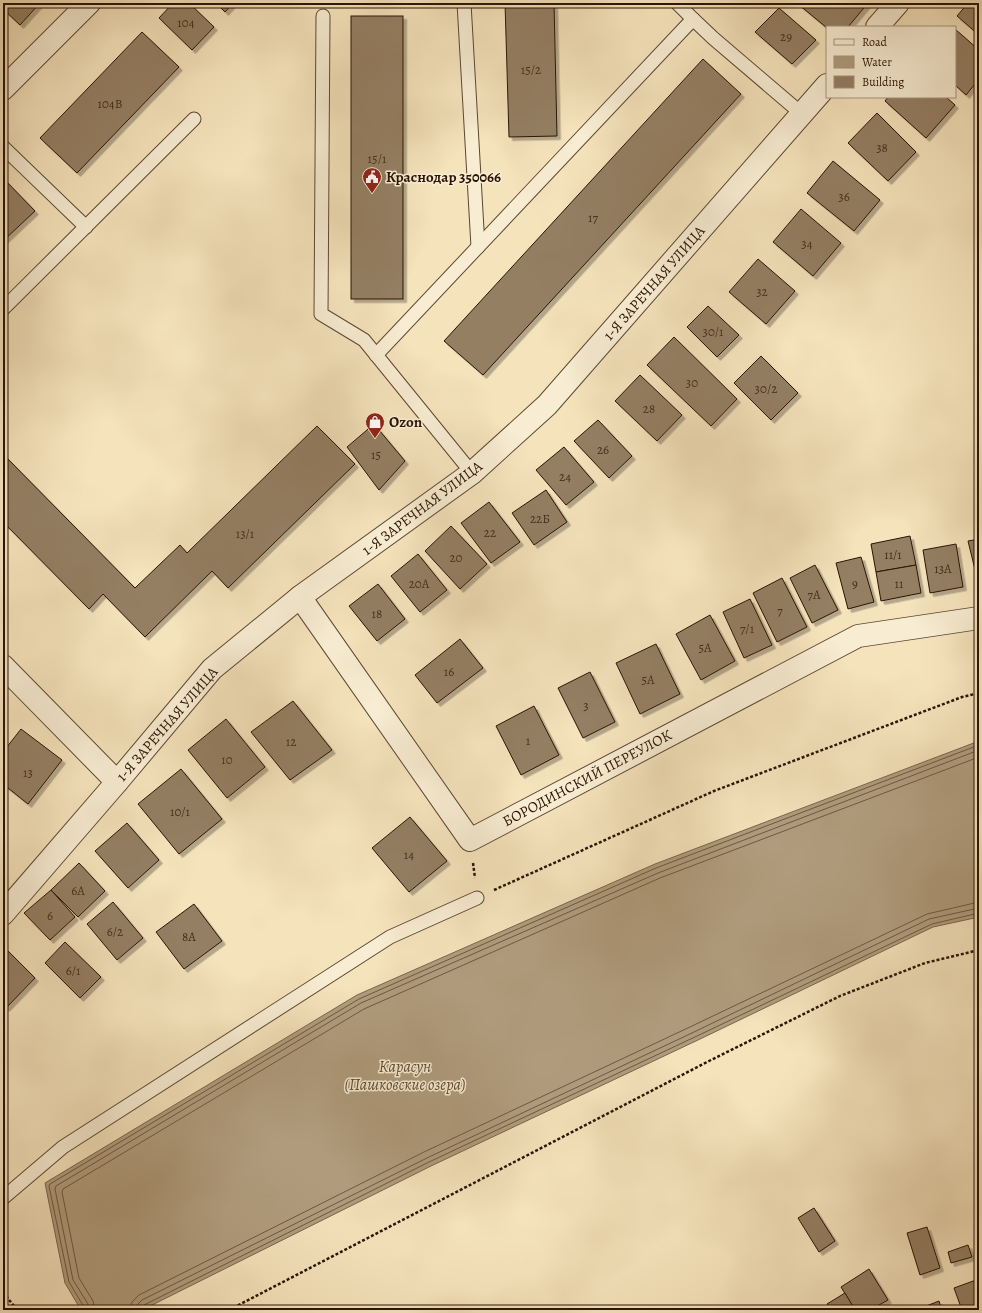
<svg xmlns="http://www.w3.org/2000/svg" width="982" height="1313" font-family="Alegreya,serif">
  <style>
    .water { fill: #b09c7d; stroke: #7b654c }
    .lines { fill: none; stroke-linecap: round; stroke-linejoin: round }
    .shore { stroke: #6e5840; stroke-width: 1 }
    .building { fill: #947f63; stroke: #2b1303; filter: url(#shadow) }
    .service-casing { stroke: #5e4731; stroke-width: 15 }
    .minor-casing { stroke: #5e4731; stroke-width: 24 }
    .path { stroke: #2b1303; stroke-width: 2.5; stroke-dasharray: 3 2; stroke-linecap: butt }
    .service { stroke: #f8edd3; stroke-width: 13 }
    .minor { stroke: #f8edd3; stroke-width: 22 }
    .labels { text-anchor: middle; stroke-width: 3; stroke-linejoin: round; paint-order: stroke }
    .number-label { font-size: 13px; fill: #452e1b }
    .poi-label { font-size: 15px; font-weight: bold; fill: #2b1303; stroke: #f8edd3; text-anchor: start }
    .street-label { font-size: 15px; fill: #2b1303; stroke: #f8edd3 }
    .water-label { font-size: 16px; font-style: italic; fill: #604a34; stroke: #f8edd3 }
  </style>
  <defs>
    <filter id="shadow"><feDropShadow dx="3.5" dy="3.5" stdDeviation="0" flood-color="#0004"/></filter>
  </defs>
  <rect width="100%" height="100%" fill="#f5e3bc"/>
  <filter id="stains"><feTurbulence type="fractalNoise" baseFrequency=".005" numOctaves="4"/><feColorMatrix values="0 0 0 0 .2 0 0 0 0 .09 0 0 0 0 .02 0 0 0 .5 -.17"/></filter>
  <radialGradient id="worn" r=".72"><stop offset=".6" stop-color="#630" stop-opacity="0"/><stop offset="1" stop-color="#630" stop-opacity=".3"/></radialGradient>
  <path class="water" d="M979,741V917L933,927L698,1040L431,1166L142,1310H81L65,1283L45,1183L357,995L655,864Z"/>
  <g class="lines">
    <g class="shore">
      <path d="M84,1310V1307L69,1282L49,1186L50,1184L359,999L656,868L979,745"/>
      <path d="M89,1310L88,1304L73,1280L55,1189L56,1186L361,1003L658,873L979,750"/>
      <path d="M95,1310L93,1301L79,1278L62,1192L63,1189L364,1009L660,878L979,757"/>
      <path d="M130,1310L132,1302L139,1295L424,1152L692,1026L927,914L979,902"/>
      <path d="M137,1310V1305L142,1300L427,1158L694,1032L929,919L979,908"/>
      <path d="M142,1310V1307L144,1305L429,1162L697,1036L932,924L979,913"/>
    </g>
  </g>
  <g class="building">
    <path d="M3,3H40L20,25L3,9Z"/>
    <path d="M173,3H189L214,27L192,50L159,18Z"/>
    <path d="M216,3H233L225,12Z"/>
    <path d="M505,3H554L557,136L509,137Z"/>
    <path d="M798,3H868L848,27H827V28L798,4Z"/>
    <path d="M968,3H979V35L957,16Z"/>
    <path d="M779,8L816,40L792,64L755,32Z"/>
    <rect x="351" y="16" width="52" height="283"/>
    <path d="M955,29L979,50V79L966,95L955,85Z"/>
    <path d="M142,32L179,67L77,173L40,138Z"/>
    <path d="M703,59L741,94L483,375L444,341Z"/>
    <path d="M888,97H946L955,105L926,138L885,101Z"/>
    <path d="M877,113L916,152L888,181L848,143Z"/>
    <path d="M833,161L880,200L854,231L807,193Z"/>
    <path d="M3,178L35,211L3,241Z"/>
    <path d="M801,209L841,243L813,276L773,242Z"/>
    <path d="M758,259L795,291L766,324L729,292Z"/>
    <path d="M708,306L739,335L717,357L687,327Z"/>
    <path d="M674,337L737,399L711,426L647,365Z"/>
    <path d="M761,356L798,393L771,420L734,383Z"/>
    <path d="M640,375L682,415L657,441L615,401Z"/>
    <path d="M598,420L632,456L609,478L574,441Z"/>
    <path d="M374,424L405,461L379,490L347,447Z"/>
    <path d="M317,426L355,464L228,588L212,571L145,637L103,594L89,609L3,522V454L135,588L180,545L187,553Z"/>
    <path d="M564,447L594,482L566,505L536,470Z"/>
    <path d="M546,490L567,522L534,545L512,513Z"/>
    <path d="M489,502L520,542L491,563L461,523Z"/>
    <path d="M451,526L487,564L460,589L425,551Z"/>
    <path d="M910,536L916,565L876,572L871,544Z"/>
    <path d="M979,539V586L968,541Z"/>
    <path d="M956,544L963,587L930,593L923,550Z"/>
    <path d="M418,554L447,590L420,612L391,576Z"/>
    <path d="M861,557L874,602L848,609L836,563Z"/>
    <path d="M815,565L838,610L812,623L790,578Z"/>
    <path d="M916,565L921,593L881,601L876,572Z"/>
    <path d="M782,578L807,627L777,642L753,593Z"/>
    <path d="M378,584L405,619L377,641L349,606Z"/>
    <path d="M750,599L772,645L744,658L723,612Z"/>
    <path d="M710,615L735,661L701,680L676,634Z"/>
    <path d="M460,639L483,668L437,703L415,675Z"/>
    <path d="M656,644L680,694L640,714L616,663Z"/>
    <path d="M590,672L615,722L583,738L558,688Z"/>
    <path d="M293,701L332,750L290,780L251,732Z"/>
    <path d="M534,706L559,755L521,775L496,726Z"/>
    <path d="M226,719L265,767L227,798L188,750Z"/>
    <path d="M21,729L62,760L28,804L3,784V752Z"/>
    <path d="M181,769L222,819L179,854L138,804Z"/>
    <path d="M410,817L447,861L409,892L372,848Z"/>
    <path d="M127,823L159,860L128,888L95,851Z"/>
    <path d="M79,863L105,891L78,917L51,890Z"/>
    <path d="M51,890L75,917L50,940L24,913Z"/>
    <path d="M113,902L143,938L117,960L87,924Z"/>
    <path d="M194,904L222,941L184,969L156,932Z"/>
    <path d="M65,942L101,977L80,998L45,963Z"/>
    <path d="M3,946L35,978L6,1008L3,1005Z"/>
    <path d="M814,1208L835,1241L819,1252L798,1218Z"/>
    <path d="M927,1227L940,1268L920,1275L907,1233Z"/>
    <path d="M968,1245L972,1257L951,1263L948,1252Z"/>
    <path d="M869,1269L888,1300L870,1310H855L841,1287Z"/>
    <path d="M976,1280L979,1287V1310H962L954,1288Z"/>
    <path d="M845,1293L855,1310H831L827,1304Z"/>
    <path d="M939,1301L942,1310H916Z"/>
  </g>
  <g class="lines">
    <defs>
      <g id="service">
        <path d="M464,3L478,247"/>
        <path d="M677,3L693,19"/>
        <path d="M323,16L321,314L364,340L472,473"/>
        <path d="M3,147L86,227"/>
        <path d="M3,309L194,119"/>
        <path d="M376,355L693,19L713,38L802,114"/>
        <path d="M3,1198L63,1147L390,937L477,898"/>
      </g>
      <g id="minor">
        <path d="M877,27L898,3"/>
        <path d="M3,89L89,3"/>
        <path d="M300,597L470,840L858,636L979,618"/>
        <path d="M3,666L117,782"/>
        <path d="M3,914L117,782L212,669L300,597L472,473L547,405L827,85"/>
      </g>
    </defs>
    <use href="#service" class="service-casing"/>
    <use href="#minor" class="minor-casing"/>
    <g class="path">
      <path d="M473,863L475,878"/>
      <path d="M494,890L714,791L962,697L979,693"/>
      <path d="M3,1292L17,1310"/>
      <path d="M229,1310L709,1061L840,996L925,963L979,950"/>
    </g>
    <use href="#service" class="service"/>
    <use href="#minor" class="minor"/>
  </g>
  <defs>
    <symbol id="civic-pin" viewBox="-11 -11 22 30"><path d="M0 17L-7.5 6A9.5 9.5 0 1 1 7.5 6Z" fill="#8f2418" stroke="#f8edd3"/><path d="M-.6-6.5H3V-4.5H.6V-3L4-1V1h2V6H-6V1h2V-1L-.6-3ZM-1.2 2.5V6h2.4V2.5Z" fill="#fff"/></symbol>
    <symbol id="shop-pin" viewBox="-11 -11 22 30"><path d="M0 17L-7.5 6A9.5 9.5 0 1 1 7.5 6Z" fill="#8f2418" stroke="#f8edd3"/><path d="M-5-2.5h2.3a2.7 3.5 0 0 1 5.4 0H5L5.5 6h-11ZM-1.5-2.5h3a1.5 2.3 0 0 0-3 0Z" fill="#fff"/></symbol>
  </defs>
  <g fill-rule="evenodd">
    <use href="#civic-pin" x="361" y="166" width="22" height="30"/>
    <use href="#shop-pin" x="364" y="411" width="22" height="30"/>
  </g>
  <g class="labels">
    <g class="number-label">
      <text x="186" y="27">104</text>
      <text x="786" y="41">29</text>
      <text x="531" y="74">15/2</text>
      <text x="110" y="108">104В</text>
      <text x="882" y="152">38</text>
      <text x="377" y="163">15/1</text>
      <text x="844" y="201">36</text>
      <text x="593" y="222">17</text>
      <text x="807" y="248">34</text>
      <text x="762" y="296">32</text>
      <text x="713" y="336">30/1</text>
      <text x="692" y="387">30</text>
      <text x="766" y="393">30/2</text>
      <text x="649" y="413">28</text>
      <text x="603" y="454">26</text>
      <text x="376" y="459">15</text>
      <text x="565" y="481">24</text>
      <text x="540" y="523">22Б</text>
      <text x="490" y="537">22</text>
      <text x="245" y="538">13/1</text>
      <text x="893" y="559">11/1</text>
      <text x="456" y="562">20</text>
      <text x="943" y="573">13А</text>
      <text x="419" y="588">20А</text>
      <text x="855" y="588">9</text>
      <text x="899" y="588">11</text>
      <text x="814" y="599">7А</text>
      <text x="780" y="615">7</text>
      <text x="377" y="618">18</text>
      <text x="747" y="633">7/1</text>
      <text x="705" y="652">5А</text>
      <text x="449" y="676">16</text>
      <text x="648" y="684">5А</text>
      <text x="586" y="710">3</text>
      <text x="528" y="745">1</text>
      <text x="291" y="746">12</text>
      <text x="227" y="764">10</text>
      <text x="28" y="777">13</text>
      <text x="180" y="816">10/1</text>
      <text x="409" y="859">14</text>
      <text x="78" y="895">6А</text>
      <text x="50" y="920">6</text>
      <text x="115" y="936">6/2</text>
      <text x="189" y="941">8А</text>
      <text x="73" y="975">6/1</text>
    </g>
    <g class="poi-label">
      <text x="386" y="182">Краснодар 350066</text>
      <text x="389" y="427">Ozon</text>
    </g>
    <g class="street-label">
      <text transform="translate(654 283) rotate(-49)" y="5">1-Я ЗАРЕЧНАЯ УЛИЦА</text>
      <text transform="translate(422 508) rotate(-37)" y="5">1-Я ЗАРЕЧНАЯ УЛИЦА</text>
      <text transform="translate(167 724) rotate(-49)" y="5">1-Я ЗАРЕЧНАЯ УЛИЦА</text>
      <text transform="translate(587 778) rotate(-28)" y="5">БОРОДИНСКИЙ ПЕРЕУЛОК</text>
    </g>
    <g class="water-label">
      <text x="405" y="1072">Карасун<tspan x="405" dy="18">(Пашковские озера)</tspan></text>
    </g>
  </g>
  <rect width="982" height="1313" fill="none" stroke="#f5e3bc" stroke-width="16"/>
  <rect x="4" y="4" width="974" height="1305" fill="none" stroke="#2b1303" stroke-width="2"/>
  <rect x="8" y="8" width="966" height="1297" fill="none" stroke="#2b1303"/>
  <rect x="826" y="26" width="130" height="72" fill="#f8edd3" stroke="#a69680"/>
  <rect x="834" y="39" width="20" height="6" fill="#f8edd3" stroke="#a69680"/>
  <text x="862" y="46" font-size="12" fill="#2b1303">Road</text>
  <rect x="834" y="56" width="20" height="12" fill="#b09c7d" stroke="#a69680"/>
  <text x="862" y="66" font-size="12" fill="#2b1303">Water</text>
  <rect x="834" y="76" width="20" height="12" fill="#947f63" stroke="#a69680"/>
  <text x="862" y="86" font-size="12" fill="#2b1303">Building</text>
  <rect width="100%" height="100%" filter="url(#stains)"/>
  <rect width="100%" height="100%" fill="url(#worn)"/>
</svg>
